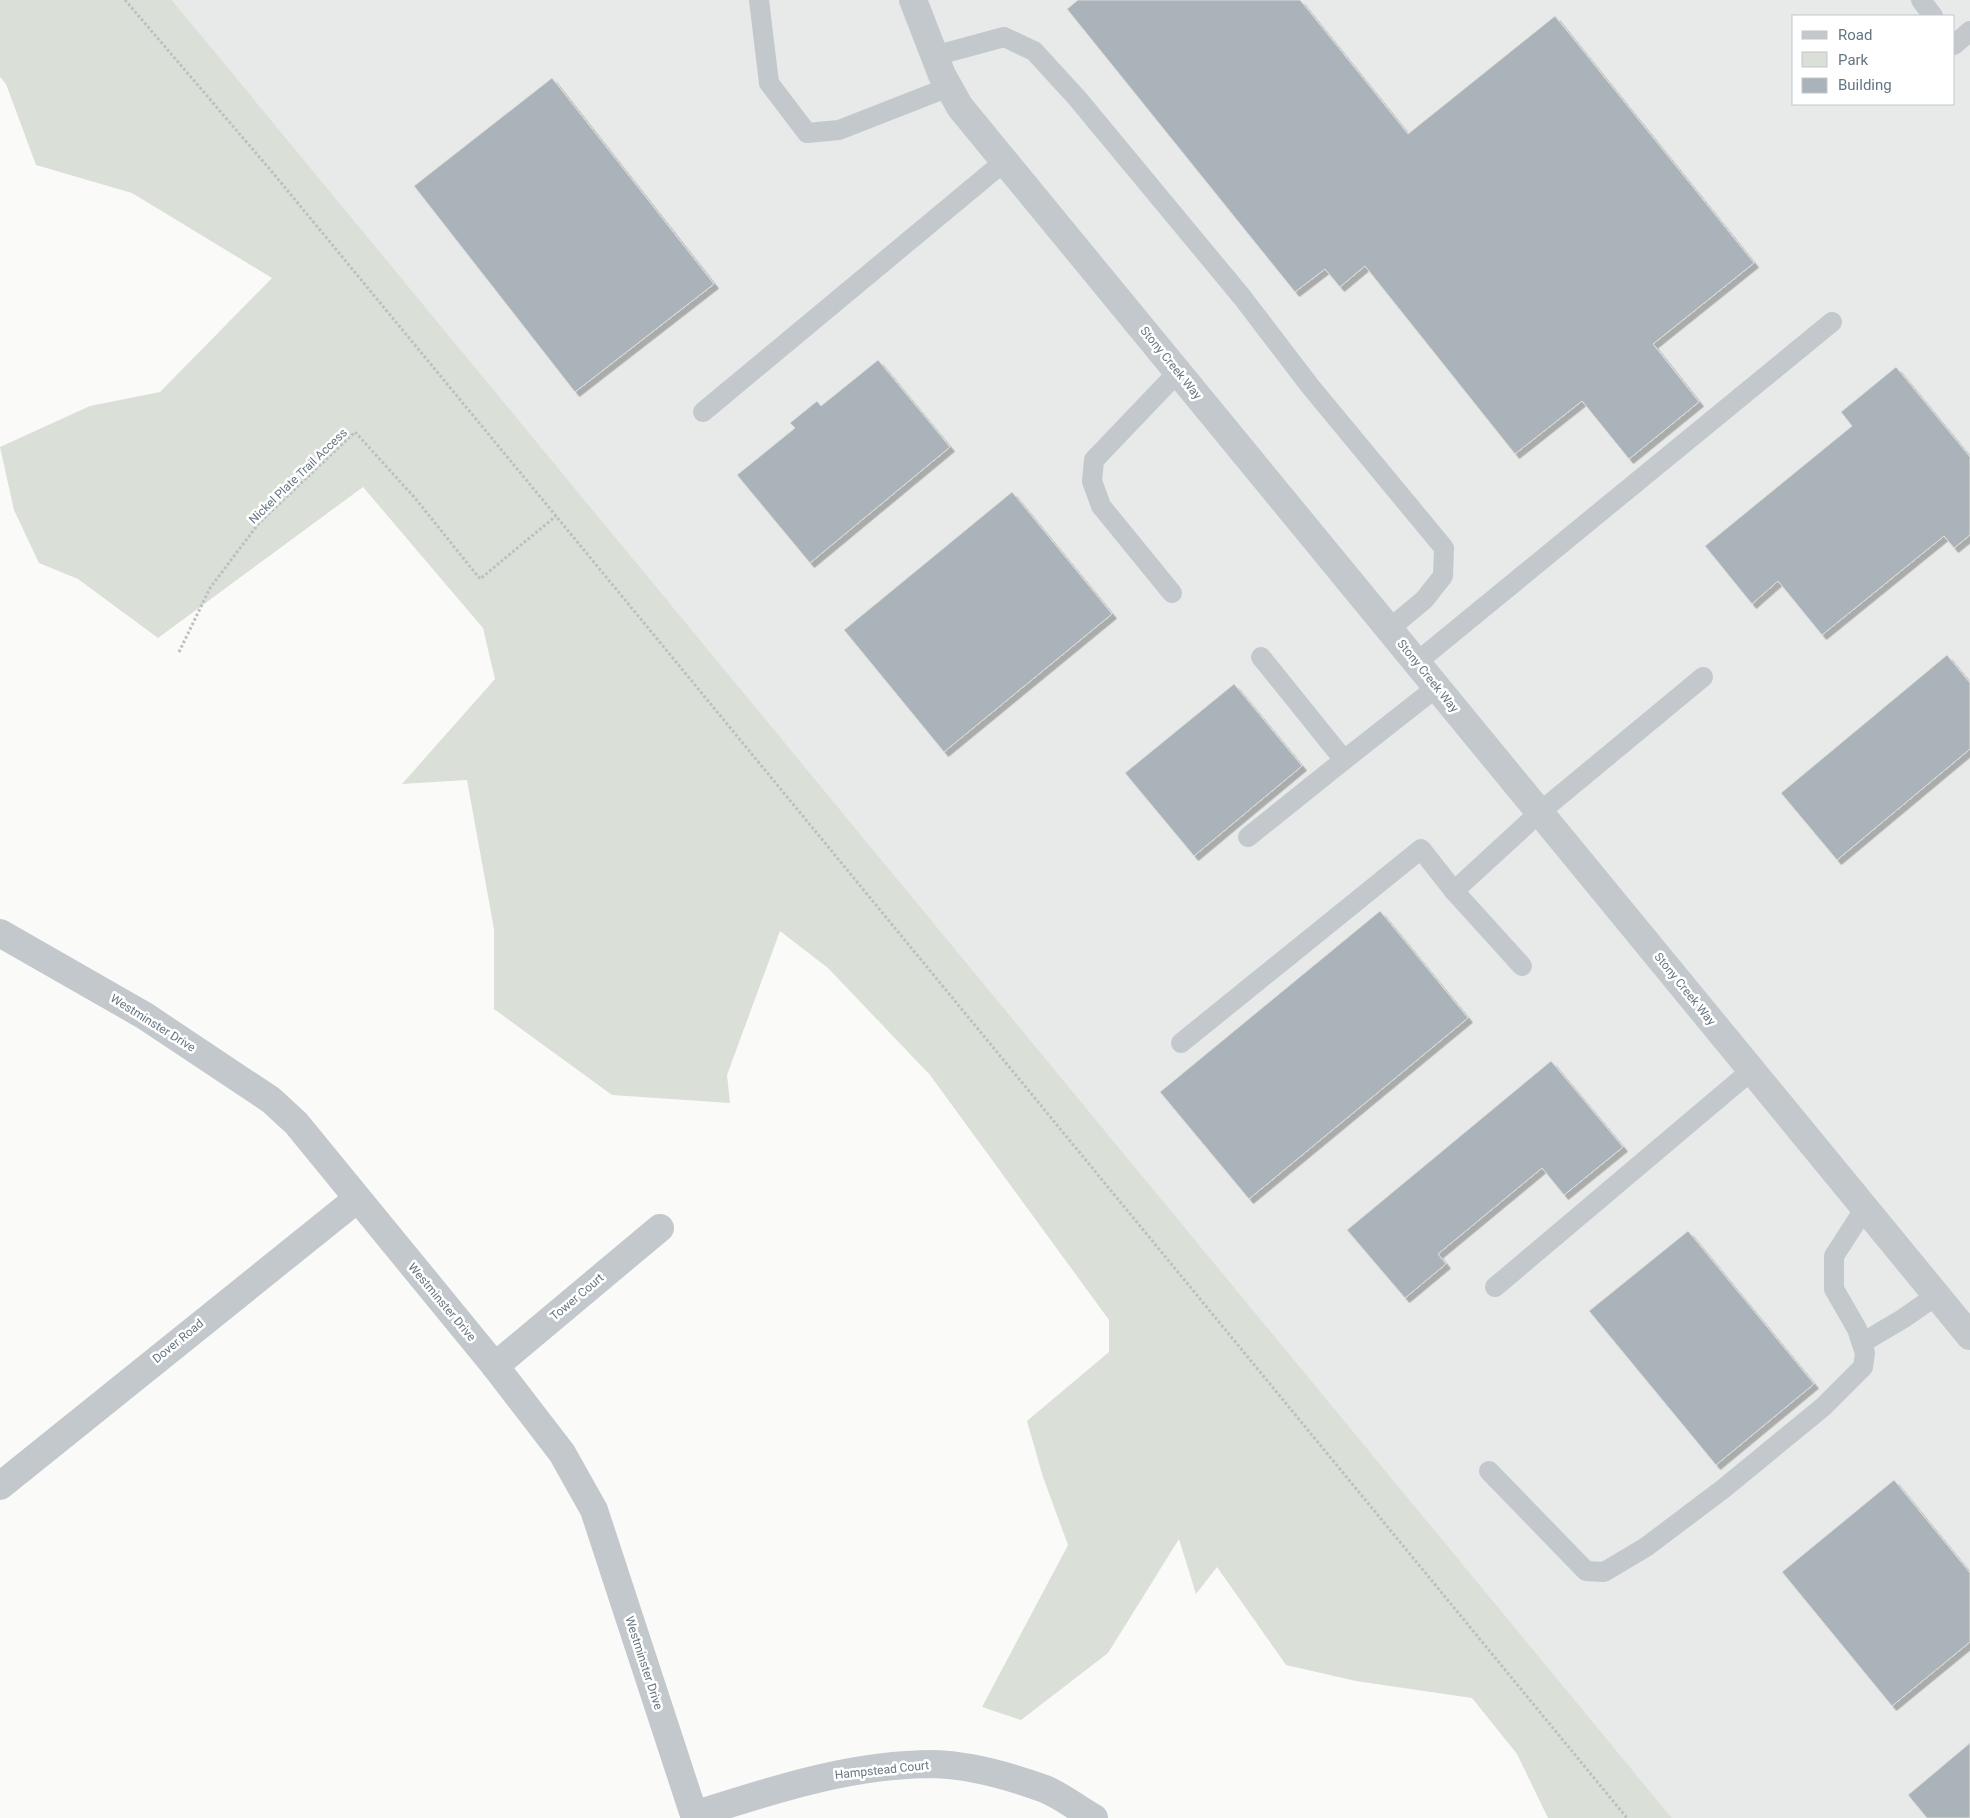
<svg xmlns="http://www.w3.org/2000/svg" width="1970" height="1818" font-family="Roboto,sans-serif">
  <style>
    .built { fill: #e8e9e9; fill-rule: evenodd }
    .green { fill: #dadfd7 }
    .building { fill: #aab3b9; stroke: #dcdcda; filter: url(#shadow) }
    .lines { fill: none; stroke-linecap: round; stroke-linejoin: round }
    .path { stroke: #bbbfc2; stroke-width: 3; stroke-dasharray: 2.5 2.5; stroke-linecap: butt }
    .service { stroke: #c3c8cc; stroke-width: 20 }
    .minor { stroke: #c3c8cc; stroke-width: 28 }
    .labels { text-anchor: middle; stroke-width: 5; stroke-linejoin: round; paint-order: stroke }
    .street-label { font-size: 12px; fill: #657683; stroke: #fff }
  </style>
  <defs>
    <filter id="shadow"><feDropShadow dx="4.5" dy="4.5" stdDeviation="0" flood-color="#0004"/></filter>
  </defs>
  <rect width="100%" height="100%" fill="#fafaf8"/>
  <path class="built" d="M172,0H1970V1818H1672ZM1794,16H1954V104H1794Z"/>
  <path class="green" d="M0,0H172L1672,1818H1548L1517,1754L1472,1698L1356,1681L1286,1665L1217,1567L1196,1594L1179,1539L1108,1653L1021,1720L982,1707L1068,1545L1043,1477L1027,1421L1109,1352V1320L930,1075L828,968L780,931L727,1075L730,1103L612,1095L494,1009V929L467,780L402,784L495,679L483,628L363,487L158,638L78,579L39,563L14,510L0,447L90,406L160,392L272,278L132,193L36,165L6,84L0,77Z"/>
  <g class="building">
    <path d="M1078,0H1300L1408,134L1555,16L1754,263L1653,344L1699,402L1629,459L1582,401L1515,454L1365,266L1340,287L1325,269L1295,292L1067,9Z"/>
    <path d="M552,78L714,284L575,392L414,186Z"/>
    <path d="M878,360L950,447L810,563L737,475L795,428L790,423L817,401L821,406Z"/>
    <path d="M1896,367L1970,457V535L1954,548L1944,536L1822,635L1778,581L1752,604L1705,546L1852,426L1841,412Z"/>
    <path d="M1012,492L1112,614L944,752L844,630Z"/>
    <path d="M1947,655L1970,683V749L1837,860L1781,793Z"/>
    <path d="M1234,684L1302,766L1194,856L1125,773Z"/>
    <path d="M1380,911L1468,1018L1249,1199L1160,1092Z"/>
    <path d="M1551,1061L1623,1147L1564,1195L1542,1168L1438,1254L1446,1264L1405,1298L1347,1230Z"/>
    <path d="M1688,1231L1814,1384L1716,1465L1589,1311Z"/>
    <path d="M1894,1480L1970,1573V1642L1892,1706L1782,1572Z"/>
    <path d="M1970,1743V1818H1927L1908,1795Z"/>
  </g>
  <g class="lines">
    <g class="path">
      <path d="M125,0L273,173L556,516L1627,1818"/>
      <path d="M179,652L210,588L259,523L355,432L415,498L480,579L556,516"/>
    </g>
    <g class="service">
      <path d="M759,0L769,83L807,133L839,130L949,87"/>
      <path d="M1921,0L1933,16"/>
      <path d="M1954,45L1970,31"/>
      <path d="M934,56L1004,37L1034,51L1077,98L1242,297L1310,386L1444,548L1443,576L1424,600L1389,629"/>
      <path d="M703,412L1005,161"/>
      <path d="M1172,593L1101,506L1092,481L1094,460L1178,372"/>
      <path d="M1261,657L1344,760L1437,687"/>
      <path d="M1417,662L1832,322"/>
      <path d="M1248,837L1344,760"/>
      <path d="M1454,891L1522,966"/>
      <path d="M1181,1043L1421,849L1454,891L1540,812L1703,677"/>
      <path d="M1495,1287L1752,1070"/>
      <path d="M1862,1343L1904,1318L1937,1295"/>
      <path d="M1489,1471L1586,1571L1604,1572L1646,1547L1723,1489L1823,1407L1863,1367L1865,1353L1857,1329L1834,1289V1256L1865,1208"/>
    </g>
    <g class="minor">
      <path d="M913,0L942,75L960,107L1970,1336"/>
      <path d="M0,933L145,1016L271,1100L296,1123L495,1366L562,1453L594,1510L695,1818"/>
      <path d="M495,1366L660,1228"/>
      <path d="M0,1486L357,1199"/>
      <path d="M694,1815C773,1790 850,1764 934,1764C969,1765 1012,1777 1045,1789C1062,1796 1078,1809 1094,1818"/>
    </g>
  </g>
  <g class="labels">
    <g class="street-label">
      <text transform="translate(1171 363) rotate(51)" y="4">Stony Creek Way</text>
      <text transform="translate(298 476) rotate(-44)" y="4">Nickel Plate Trail Access</text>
      <text transform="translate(1428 676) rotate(51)" y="4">Stony Creek Way</text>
      <text transform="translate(1685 989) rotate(51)" y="4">Stony Creek Way</text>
      <text transform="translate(153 1023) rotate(32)" y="4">Westminster Drive</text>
      <text transform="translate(577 1297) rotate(-40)" y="4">Tower Court</text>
      <text transform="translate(442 1302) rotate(50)" y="4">Westminster Drive</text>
      <text transform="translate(178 1341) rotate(-39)" y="4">Dover Road</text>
      <text transform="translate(644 1663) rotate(72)" y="4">Westminster Drive</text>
      <text transform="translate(882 1770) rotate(-6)" y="4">Hampstead Court</text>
    </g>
  </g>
  <rect x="1792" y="15" width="162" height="90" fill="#ffffff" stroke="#c1c8cd"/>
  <rect x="1802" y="31" width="25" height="8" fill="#c3c8cc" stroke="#c1c8cd"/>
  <text x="1838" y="40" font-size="15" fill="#657683">Road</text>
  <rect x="1802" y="52" width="25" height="15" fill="#dadfd7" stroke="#c1c8cd"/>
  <text x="1838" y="65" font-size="15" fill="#657683">Park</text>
  <rect x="1802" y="78" width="25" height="15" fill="#aab3b9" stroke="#c1c8cd"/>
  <text x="1838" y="90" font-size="15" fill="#657683">Building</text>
</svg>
